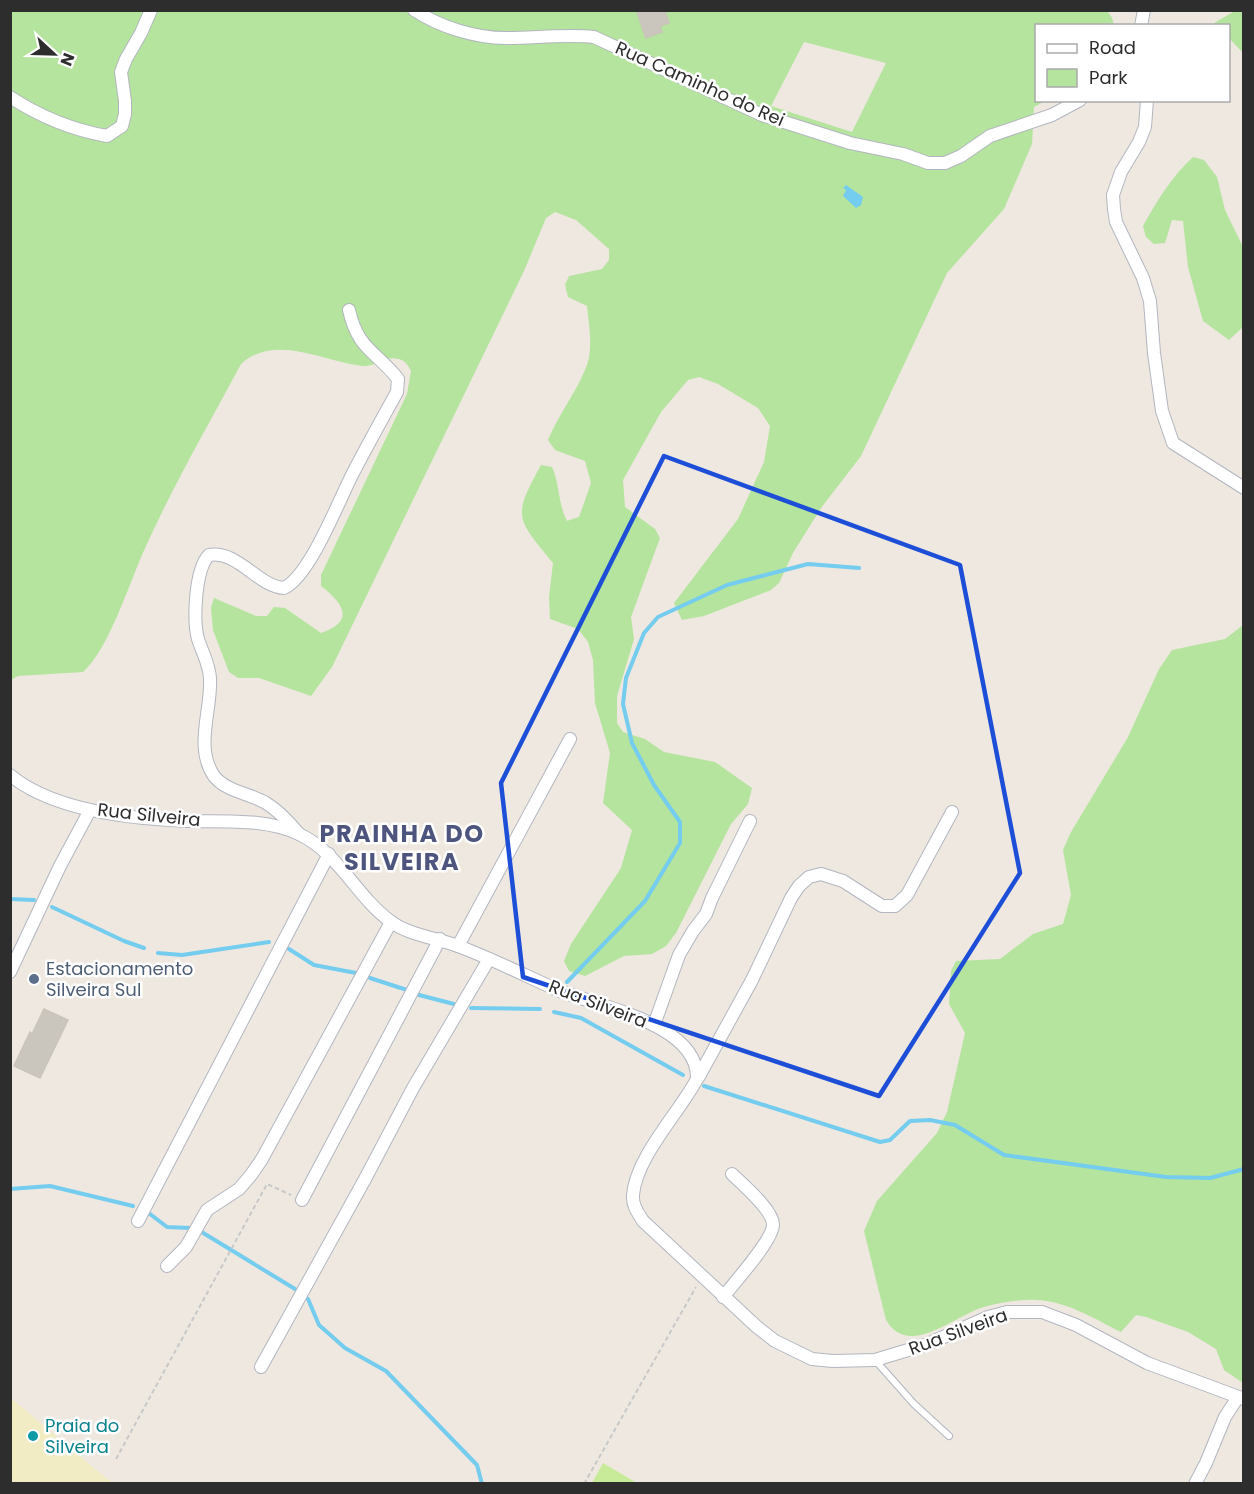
<svg xmlns="http://www.w3.org/2000/svg" width="1254" height="1494" font-family="Poppins,sans-serif">
  <style>
    .green { fill: #b4e49d; fill-rule: evenodd }
    .sand { fill: #f2ecc4 }
    .pitch { fill: #c7eb99 }
    .water { fill: #74ccef }
    .lines { fill: none; stroke-linecap: round; stroke-linejoin: round }
    .stream { stroke: #74ccef; stroke-width: 4 }
    .building { fill: #cac6be; stroke: #cac4b9; stroke-width: 1.5 }
    .service-casing { stroke: #b3b6c0; stroke-width: 8 }
    .minor-casing { stroke: #b3b6c0; stroke-width: 14 }
    .path { stroke: #c8c8c8; stroke-width: 2; stroke-dasharray: 4.5 3; stroke-linecap: butt }
    .service { stroke: #fff; stroke-width: 6 }
    .minor { stroke: #fff; stroke-width: 12 }
    .marked { fill: none; stroke: #1d4ed8; stroke-width: 4.5; stroke-linejoin: round }
    .service-dot { fill: #5c6f8a; stroke: #fff; stroke-width: 2 }
    .culture-dot { fill: #0f9aa8; stroke: #fff; stroke-width: 2 }
    .labels { text-anchor: middle; stroke-width: 5; stroke-linejoin: round; paint-order: stroke }
    .street-label { font-size: 18px; fill: #2d2d2d; stroke: #fff }
    .service-label { font-size: 18px; fill: #4e5e75; stroke: #fff; text-anchor: start }
    .culture-label { font-size: 18px; fill: #0d838f; stroke: #fff; text-anchor: start }
    .district-label { font-size: 24px; font-weight: bold; letter-spacing: 1.5px; fill: #4d557f; stroke: #fff }
  </style>
  <rect width="100%" height="100%" fill="#eee8e0"/>
  <g class="green">
    <path d="M1107,10L1112,18L1114,25L1036,26V100L1045,101L1034,107L1032,144L1004,209L947,273L861,456L821,508L793,553L779,583L771,590L704,616L682,620L674,603L738,519L764,462L770,426L758,408L718,384L699,377L688,380L661,412L623,480L625,507L655,529L660,538L631,617L634,639L617,696V723L623,732L645,739L664,752L715,762L752,788L748,804L731,824L676,933L666,946L652,954L624,956L585,976L569,971L564,961L571,944L621,868L632,830L603,803L610,753L595,703L593,660L588,642L578,629L550,619L549,597L553,563C516,517 512,518 541,465L552,467C560,485 558,504 567,521L579,517L591,483L585,461L555,450L548,440C559,414 575,394 585,370C594,351 589,326 587,306L568,297L565,285L569,276L602,269L609,260V249L576,220L555,212L546,218L524,271L332,667L311,696L259,678H238L229,672L213,630L211,608L214,598L256,616H267L274,607L285,608L321,633C356,621 343,603 321,586V575L407,394L411,371C408,365 405,360 398,359C387,355 374,367 363,366C324,362 275,333 241,364C209,424 174,484 146,546C130,580 110,648 83,672L18,676L11,680V11ZM804,42L886,63L852,132L771,106Z"/>
    <path d="M1235,11H1243V53L1229,38L1228,26L1217,25L1214,23Z"/>
    <path d="M1193,157L1204,160L1217,177L1225,210L1243,247V327L1229,340L1203,321L1188,267L1183,221L1172,220L1165,243L1154,244L1146,237L1143,226C1156,202 1173,175 1193,157Z"/>
    <path d="M1243,625V1383L1224,1370L1216,1349L1188,1332L1146,1317L1136,1315L1121,1332C1091,1317 1060,1297 1025,1300C1012,1301 997,1303 984,1307C955,1315 909,1359 886,1320L864,1231L877,1201L937,1133L947,1112L965,1033L949,1004L951,971L956,961L1000,959L1033,934L1063,924L1071,895L1063,850L1071,832L1128,737L1159,669L1172,650L1225,639Z"/>
  </g>
  <path class="sand" d="M11,1398L101,1474L113,1483H11Z"/>
  <path class="pitch" d="M603,1463L637,1483H592Z"/>
  <path class="water" d="M846,185L863,197L861,205L856,208L843,196L846,190L843,188Z"/>
  <g class="lines">
    <g class="stream">
      <path d="M10,899L34,900"/>
      <path d="M52,907L124,941L144,948"/>
      <path d="M289,949L314,965L356,973"/>
      <path d="M158,953L182,955L269,942"/>
      <path d="M370,978L407,990"/>
      <path d="M567,982L645,901L680,843V822L654,785L632,743L623,704L626,678L644,633L658,617L727,585L808,564L859,568"/>
      <path d="M419,995L454,1004"/>
      <path d="M471,1008L540,1009"/>
      <path d="M554,1012L581,1018L683,1075"/>
      <path d="M704,1086L880,1142L890,1140L910,1121L930,1120L955,1125L1004,1155L1166,1177L1210,1178L1244,1169"/>
      <path d="M10,1189L50,1186L133,1206"/>
      <path d="M150,1214L167,1227L190,1228"/>
      <path d="M200,1231L295,1289"/>
      <path d="M308,1299L319,1325L345,1348L386,1371L477,1465L482,1484"/>
    </g>
  </g>
  <g class="building">
    <path d="M636,10H665L669,23L660,26L662,32L646,38Z"/>
    <path d="M44,1009L68,1020L40,1078L14,1066L30,1032L32,1034Z"/>
  </g>
  <g class="lines">
    <defs>
      <path id="service" d="M875,1360L914,1404L949,1436"/>
      <g id="minor">
        <path d="M414,10C440,27 475,38 506,38C535,38 565,34 594,37L762,115L850,143L903,154L928,163H945L961,156L990,136L1052,115L1080,100"/>
        <path d="M1141,26L1144,10"/>
        <path d="M10,97C39,116 73,130 107,136L122,126L125,114V101L121,72L126,59L141,33L151,10"/>
        <path d="M1147,100L1145,127L1139,142L1121,172L1113,195L1114,209L1116,222L1143,278L1150,301L1154,353L1162,411L1173,443L1244,488"/>
        <path d="M10,775C53,811 133,819 187,821C224,822 265,818 299,834C339,853 356,896 390,921C408,935 437,938 458,946C490,958 522,974 553,988C593,1006 699,1022 697,1079C679,1113 636,1157 633,1195C632,1205 638,1213 643,1221L757,1327L775,1341L812,1359L833,1361L875,1360L928,1344L988,1317L1007,1312H1042L1076,1325L1147,1363L1244,1399"/>
        <path d="M299,834C290,823 279,811 266,803C251,794 225,791 214,776C194,747 212,710 210,678C209,663 202,652 198,639C193,620 195,569 209,555C238,550 257,586 284,588C310,576 339,500 353,473C367,446 382,419 397,392L398,379C376,351 358,350 349,310"/>
        <path d="M458,946L570,739"/>
        <path d="M10,972L60,866L90,810"/>
        <path d="M654,1025L679,955L693,931L706,914L712,898L750,821"/>
        <path d="M698,1078L752,980L791,898L799,886L809,877L821,874L843,881L882,906H895L907,895L952,812"/>
        <path d="M302,1200L440,939"/>
        <path d="M138,1221L329,854"/>
        <path d="M167,1266L186,1247L207,1210L239,1189L251,1175L262,1159L391,922"/>
        <path d="M723,1297C734,1283 774,1239 773,1224C772,1209 743,1185 732,1174"/>
        <path d="M261,1367L365,1179L413,1088L489,959"/>
        <path d="M1195,1484L1206,1463L1225,1417L1238,1397"/>
      </g>
    </defs>
    <use href="#service" class="service-casing"/>
    <use href="#minor" class="minor-casing"/>
    <g class="path">
      <path d="M1243,1116L1244,1115"/>
      <path d="M116,1459L267,1184L291,1195"/>
      <path d="M584,1484L696,1287"/>
    </g>
    <use href="#service" class="service"/>
    <use href="#minor" class="minor"/>
  </g>
  <path class="marked" d="M664,456L960,565L1020,873L879,1096L523,977L501,783Z"/>
  <circle class="service-dot" cx="34" cy="979" r="6"/>
  <circle class="culture-dot" cx="33" cy="1436" r="6"/>
  <g class="labels">
    <g class="street-label">
      <text transform="translate(700 84) rotate(24)" y="6">Rua Caminho do Rei</text>
      <text transform="translate(149 815) rotate(6)" y="6">Rua Silveira</text>
      <text transform="translate(598 1004) rotate(21)" y="6">Rua Silveira</text>
      <text transform="translate(958 1332) rotate(-20)" y="6">Rua Silveira</text>
    </g>
    <g class="service-label">
      <text x="46" y="975">Estacionamento<tspan x="46" dy="21">Silveira Sul</tspan></text>
    </g>
    <g class="culture-label">
      <text x="45" y="1432">Praia do<tspan x="45" dy="21">Silveira</tspan></text>
    </g>
    <g class="district-label">
      <text x="402" y="842">PRAINHA DO<tspan x="402" dy="28">SILVEIRA</tspan></text>
    </g>
  </g>
  <rect width="1254" height="1494" fill="none" stroke="#2d2d2d" stroke-width="24"/>
  <rect x="1035" y="24" width="195" height="78" fill="#ffffff" stroke="#ababab" stroke-width="1.5"/>
  <rect x="1047" y="44" width="30" height="9" fill="#ffffff" stroke="#ababab" stroke-width="1.5"/>
  <text x="1089" y="54" font-size="18" fill="#2d2d2d">Road</text>
  <rect x="1047" y="69" width="30" height="18" fill="#b4e49d" stroke="#ababab" stroke-width="1.5"/>
  <text x="1089" y="84" font-size="18" fill="#2d2d2d">Park</text>
  <g transform="translate(54 54) rotate(112)" stroke="#ffffff" stroke-width="4.5" paint-order="stroke">
  <path d="M0-4.5L10 22L0 15L-10 22Z" fill="#2d2d2d"/>
  <text y="-9" font-size="16" font-weight="bold" text-anchor="middle" fill="#2d2d2d">N</text>
  </g>
</svg>
